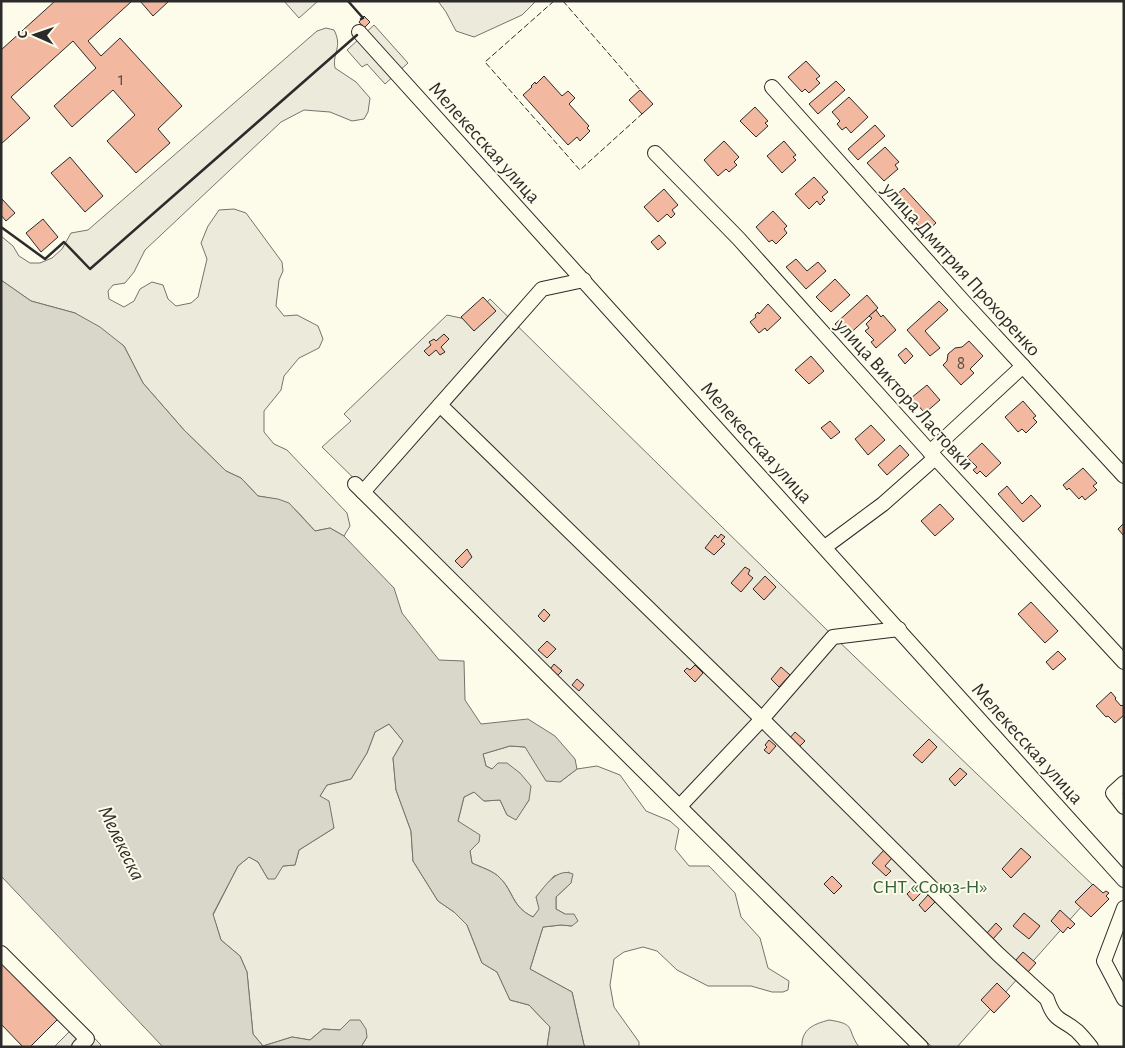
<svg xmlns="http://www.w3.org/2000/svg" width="1125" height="1048" font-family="'Alegreya Sans',sans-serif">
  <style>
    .green { fill: #ecebdb; stroke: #74746e }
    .parking { fill: #eceadb; stroke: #74746e }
    .water { fill: #d8d7c9; stroke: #74746e }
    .building { fill: #f2b8a0; stroke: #2b2b2b }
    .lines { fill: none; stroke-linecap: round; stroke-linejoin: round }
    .minor-casing { stroke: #2b2b2b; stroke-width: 16 }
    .minor { stroke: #fdfbea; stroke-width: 14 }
    .fence { stroke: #2b2b2b; stroke-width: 1; stroke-dasharray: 6 2.5; stroke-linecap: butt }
    .wall { stroke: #2b2b2b; stroke-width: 2.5 }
    .labels { text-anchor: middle; stroke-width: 4; stroke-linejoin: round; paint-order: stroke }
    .number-label { font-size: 18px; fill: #5d4e48 }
    .street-label { font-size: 20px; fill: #2b2b2b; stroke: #fdfbea }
    .park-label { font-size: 20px; fill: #34623c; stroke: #fdfbea }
    .water-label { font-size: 21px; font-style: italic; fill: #2b2b2b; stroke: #fdfbea }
  </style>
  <rect width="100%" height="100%" fill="#fdfbea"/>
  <g class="green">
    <path d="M438,1H536L522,15L474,37L456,31L446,12Z"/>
    <path d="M326,28L334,30C343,47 332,53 335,68L356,82L370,98L368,112L364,119L352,121L330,112L304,110L281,122L145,250L134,272L125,283L113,285L108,291L109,299L124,307L134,301L140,289L152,282L163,285L168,299L176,306L191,303L198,297L207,259L201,243L208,226L219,210L234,209L246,213L282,262L283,271L279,280L276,306L284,316L297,315L318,326L323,339L319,348L299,358L284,376L281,390L264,411V432L274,444L287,450L347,513L350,526L344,536L330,528L315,531C293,507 292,501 258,496L241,478L226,471L184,430L143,383L124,346L75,313L31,301L1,280V236L13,246L19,256L30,263H40L52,258L62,249L71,233L88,230L317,31Z"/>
    <path d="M490,299L830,633L1097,889L957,1047H932L322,447L351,421L344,414L447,315L470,320Z"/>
    <path d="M389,724L403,741L393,758L396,790L411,831L413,861L438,901L454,912L467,925L482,963L497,972L510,1000L529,1005L550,1027L547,1047H361L367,1037L350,1020L340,1030L323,1029L310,1040L292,1037L263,1046L253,1034L247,972L240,956L221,940L213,915L238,866L249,857L258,862L268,879L283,866L295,865L299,850L334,828L320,796L327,785L351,779L367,753L375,732Z"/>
    <path d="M510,746L525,747L560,782L577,769L597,766L620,775L646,811L670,821L679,829L675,849L689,866H709L735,893L741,917L760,938L768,968L789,981L788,990L783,992H772L751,986H708L677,970L657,951L643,947L624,952L614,959L610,985L614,1007L639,1042V1047H586L584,1045L572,992L530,969L543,927L561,925L572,926L565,914L556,909V897L571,883L569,872L554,876L536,897L540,909L533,917C512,907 514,892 500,878C494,871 480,867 472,863L470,851L479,842L458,821L464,797L474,792L484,801L500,800L507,815L516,819L529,800L492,769L486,766L483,754Z"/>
    <path d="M829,1020C857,1024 846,1029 859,1047H802C801,1029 814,1024 829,1020Z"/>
  </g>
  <g class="parking">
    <path d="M284,1H318L299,18Z"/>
    <path d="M374,25L408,63L385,84L367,64L362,67L347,50Z"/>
    <path d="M79,1022L101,1045L99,1047H54Z"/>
  </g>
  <path class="water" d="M1,280L31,301L75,313L100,327L124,346L143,383L184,430L226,471L241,478L258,496L278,499L289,503L315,531L330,528L344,536L394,588L402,613L439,660L464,661L465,700L481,724L528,719L555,736L575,759L577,769L560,782L546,781L525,747L510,746L483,754L486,766L492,769L498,763H507L520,773L531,786L529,800L516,820L507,815L500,800L484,801L474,792L464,797L458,821L480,835L479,842L470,851L472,863C480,867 494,871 500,878C514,892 511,906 533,917L539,909L536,897C545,886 557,867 573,874L571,883L556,897V909L565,914H574L578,921L572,926L561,925L543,927L530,969L572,992L584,1045L586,1047H547L550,1027L529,1005L510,1000L497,972L482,963L467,925L454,912L438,901L413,861L411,831L396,790L393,758L403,741L389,724L375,732L367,753L351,779L327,785L320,796L329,801L334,828L299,850L295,865L283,866L275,879H268L258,862L249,857L238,866L213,914L221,940L240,956L247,972L253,1034L263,1046L292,1037L310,1040L323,1029L340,1030L350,1020H360L366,1029L367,1037L361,1047H163L1,876Z"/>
  <g class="building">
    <path d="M55,1H132L88,41L101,56L120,38L182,106L158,129L170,143L136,173L107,141L135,115L113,90L72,127L54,106L96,68L73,41L11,97L30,118L1,144V50Z"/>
    <path d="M140,1H169L153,16Z"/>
    <path d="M364,16L370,22L364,28L359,22Z"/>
    <path d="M806,61L820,76L816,79L820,83L809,93L805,89L802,92L788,77Z"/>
    <path d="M544,76L562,96L568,91L575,98L569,104L589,126L587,128L590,131L580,141L577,137L568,145L523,95L532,87L531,86L535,82L536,84Z"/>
    <path d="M836,81L845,90L818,114L809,104Z"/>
    <path d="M640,90L653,104L642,114L629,100Z"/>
    <path d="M849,97L868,117L851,133L846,127L842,130L837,124L840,121L832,112Z"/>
    <path d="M755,107L768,121L765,123L768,126L756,137L740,121Z"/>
    <path d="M875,125L885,136L858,160L848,149Z"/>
    <path d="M724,141L739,157L734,162L737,165L729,172L726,169L718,176L704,160Z"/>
    <path d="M784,141L796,155L793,157L796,160L782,173L767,156Z"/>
    <path d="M885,147L899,162L895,165L898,169L884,181L867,163Z"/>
    <path d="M70,157L103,196L85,212L51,173Z"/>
    <path d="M814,177L828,192L822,197L825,200L820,205L817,201L809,209L795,194Z"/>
    <path d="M904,188L936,223L925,233L893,198Z"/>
    <path d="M664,189L678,205L672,210L675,214L671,218L667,214L658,222L644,207Z"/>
    <path d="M2,199L15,213L6,221L1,215Z"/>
    <path d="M773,211L787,226L784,229L787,233L776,244L772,240L769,242L756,227Z"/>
    <path d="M43,219L58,237L41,252L26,233Z"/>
    <path d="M659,235L666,243L658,250L651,242Z"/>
    <path d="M796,259L807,271L818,262L826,271L806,289L786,267Z"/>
    <path d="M835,279L850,295L831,312L816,297Z"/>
    <path d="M867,295L878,308L846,337L835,324Z"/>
    <path d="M483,297L496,311L474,331L461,317Z"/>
    <path d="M939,301L948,310L925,331L940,348L930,356L907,330Z"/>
    <path d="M768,304L781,318L767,331L765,328L759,333L750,322L756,317L755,315L758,312L759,314Z"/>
    <path d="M876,310L881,317L883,315L896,330L876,348L871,342L874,340L865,331L869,328L866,324L872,318L869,316Z"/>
    <path d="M444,334L449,339L441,347L445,352L440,355L436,350L429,356L424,351L431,345L429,342L434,339L436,341Z"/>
    <path d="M969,341L983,356L970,369L974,373L961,385L943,365L947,361L948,354L955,348L962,347Z"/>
    <path d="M906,348L913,356L905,364L898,355Z"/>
    <path d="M811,356L824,371L809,384L795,370Z"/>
    <path d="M927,385L940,400L925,413L911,398Z"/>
    <path d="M1023,401L1036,416L1033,418L1037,422L1026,433L1022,429L1018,432L1005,417Z"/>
    <path d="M830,421L840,432L831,439L821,428Z"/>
    <path d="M871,425L885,440L868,455L855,439Z"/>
    <path d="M982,443L1001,463L986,477L980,471L977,474L973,470L977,467L967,457Z"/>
    <path d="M900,445L909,455L887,475L878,465Z"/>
    <path d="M1083,468L1097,483L1093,486L1097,490L1085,500L1082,496L1079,499L1069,488L1067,490L1063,485Z"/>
    <path d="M1007,486L1022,504L1031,495L1041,506L1023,522L998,494Z"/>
    <path d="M940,504L954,519L935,536L921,521Z"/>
    <path d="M1124,523V536L1118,529Z"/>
    <path d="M721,534L725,537L721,541L725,544L714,555L705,548L715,535L718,538Z"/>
    <path d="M467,549L472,557L462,568L455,561Z"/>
    <path d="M745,567L750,570L748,574L753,578L741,592L731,583Z"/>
    <path d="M765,576L776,587L764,600L753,589Z"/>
    <path d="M1031,602L1058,631L1045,643L1018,614Z"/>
    <path d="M544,609L550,615L544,622L538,616Z"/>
    <path d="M547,641L556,649L547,658L538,650Z"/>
    <path d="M1058,651L1066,659L1053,670L1046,662Z"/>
    <path d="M554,664L562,671L555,678L548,672Z"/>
    <path d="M695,665L703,673L695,682L684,671L687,668L690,670Z"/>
    <path d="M781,667L790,675L779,687L771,679Z"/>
    <path d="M577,679L584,685L579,691L572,685Z"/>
    <path d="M1111,692L1116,698L1115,699L1121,706L1122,705L1124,707V715L1115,723L1108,716L1106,717L1096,706Z"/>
    <path d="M795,732L805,741L797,749L788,740Z"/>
    <path d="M929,739L937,747L922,763L913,755Z"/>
    <path d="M769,740L776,746L769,754L764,750L767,747L765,745Z"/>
    <path d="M960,768L967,774L955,786L949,779Z"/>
    <path d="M1021,848L1031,857L1011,878L1002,869Z"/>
    <path d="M884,850L892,858L885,866L891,871L886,876L872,863Z"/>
    <path d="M832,876L842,886L834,894L824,884Z"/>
    <path d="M918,883L925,889L913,901L907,894Z"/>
    <path d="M1093,884L1103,893L1106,891L1109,893L1106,896L1109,899L1091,917L1075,902Z"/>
    <path d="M928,895L935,902L925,912L919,905Z"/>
    <path d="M1060,910L1075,924L1070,929L1068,927L1063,933L1051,921Z"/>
    <path d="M1024,913L1040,926L1029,939L1013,926Z"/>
    <path d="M996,923L1002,929L993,939L987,933Z"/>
    <path d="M1023,952L1036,963L1028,972L1016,960Z"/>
    <path d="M1,961L58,1019L30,1047H23L1,1024Z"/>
    <path d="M997,983L1010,996L994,1013L981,1000Z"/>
  </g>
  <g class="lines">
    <defs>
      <g id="minor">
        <path d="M359,32L1124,880"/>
        <path d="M772,87L963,301L1124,476"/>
        <path d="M655,153L739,239L930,452L1124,662"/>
        <path d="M440,405L762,719L998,954L1047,999C1055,1023 1062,1018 1077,1031C1082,1036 1087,1042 1091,1047"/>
        <path d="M930,452L1023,366"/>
        <path d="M355,484L921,1047"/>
        <path d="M363,492L542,289L584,280"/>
        <path d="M825,547L883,504L935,458"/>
        <path d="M1124,783L1113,793L1124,807"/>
        <path d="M680,806L762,719L833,637L899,629"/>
        <path d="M1124,908L1104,961L1124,999"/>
        <path d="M1,953L87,1039L79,1047"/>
      </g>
    </defs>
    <use href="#minor" class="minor-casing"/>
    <use href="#minor" class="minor"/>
    <g class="fence">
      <path d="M554,1L485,62L580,170L643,113"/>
      <path d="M563,1L642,92"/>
    </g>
    <g class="wall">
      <path d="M348,1L363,18L361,19"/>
      <path d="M1,227L45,259L64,242L90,269L357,35"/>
    </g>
  </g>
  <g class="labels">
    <g class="number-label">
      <text x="121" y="85">1</text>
      <text x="961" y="369">8</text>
    </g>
    <g class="street-label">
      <text transform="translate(485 142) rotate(48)" y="7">Мелекесская улица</text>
      <text transform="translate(962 269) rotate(48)" y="7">улица Дмитрия Прохоренко</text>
      <text transform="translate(905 394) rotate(48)" y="7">улица Виктора Ластовки</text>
      <text transform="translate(757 442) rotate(48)" y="7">Мелекесская улица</text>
      <text transform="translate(1028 743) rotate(48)" y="7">Мелекесская улица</text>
    </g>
    <g class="park-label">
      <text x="930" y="893">СНТ «Союз-Н»</text>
    </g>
    <g class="water-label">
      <text transform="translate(122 843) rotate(64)" y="7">Мелекеска</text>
    </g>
  </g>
  <rect width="1125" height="1048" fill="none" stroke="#2b2b2b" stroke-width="5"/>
  <g transform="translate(35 35) rotate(272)" stroke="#fdfbea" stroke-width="4" paint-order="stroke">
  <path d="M0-4L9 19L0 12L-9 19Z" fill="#2b2b2b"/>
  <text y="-8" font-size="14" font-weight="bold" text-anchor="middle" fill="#2b2b2b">С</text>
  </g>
</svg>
